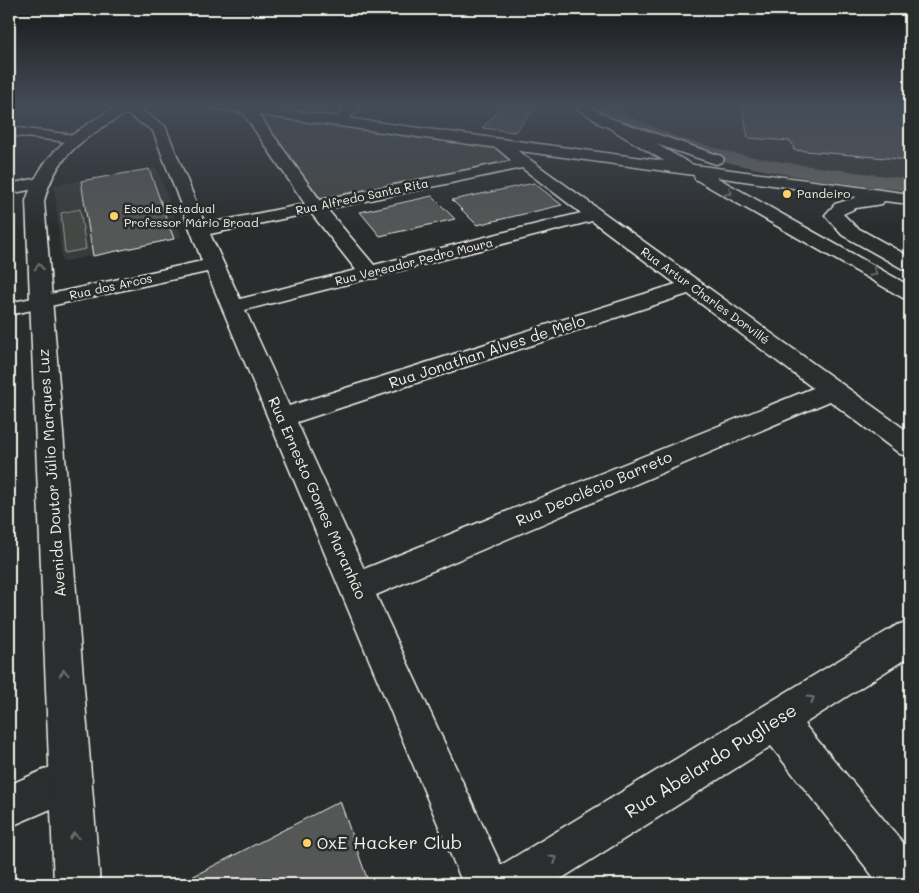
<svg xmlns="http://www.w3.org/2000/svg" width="919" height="893" font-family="Mali,sans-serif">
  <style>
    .built { fill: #373a3a }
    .green { fill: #444645; stroke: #9c9c96 }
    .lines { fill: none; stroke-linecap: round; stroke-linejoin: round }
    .canal { fill: #676866; fill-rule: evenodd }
    .building { fill: #555756; stroke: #f4f1e8 }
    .minor-casing { stroke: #f4f1e8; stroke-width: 3 }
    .tertiary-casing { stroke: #f4f1e8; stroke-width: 3 }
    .secondary-casing { stroke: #f4f1e8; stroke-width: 3 }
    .minor { fill: #2a2d2e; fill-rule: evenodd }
    .tertiary { fill: #2a2d2e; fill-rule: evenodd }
    .secondary { fill: #2a2d2e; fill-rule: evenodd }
    .oneway { stroke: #71726f }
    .poi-dot { fill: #ffd166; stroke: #2a2d2e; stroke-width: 2 }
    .labels { text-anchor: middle; stroke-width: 5; stroke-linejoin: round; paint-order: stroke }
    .far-poi-label { font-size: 12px; fill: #f4f1e8; stroke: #2a2d2e; text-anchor: start }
    .far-street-label { font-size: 12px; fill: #f4f1e8; stroke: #2a2d2e }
    .street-label { font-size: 15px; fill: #f4f1e8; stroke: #2a2d2e }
    .near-street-label { font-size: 18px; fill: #f4f1e8; stroke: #2a2d2e }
    .near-poi-label { font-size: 18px; fill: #f4f1e8; stroke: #2a2d2e; text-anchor: start }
  </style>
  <rect width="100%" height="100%" fill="#2a2d2e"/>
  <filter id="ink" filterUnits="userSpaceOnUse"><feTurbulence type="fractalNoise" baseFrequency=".02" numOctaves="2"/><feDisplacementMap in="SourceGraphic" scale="10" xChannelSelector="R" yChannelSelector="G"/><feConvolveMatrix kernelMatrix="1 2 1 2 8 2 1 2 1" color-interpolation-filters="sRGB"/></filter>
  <g filter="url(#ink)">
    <g class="built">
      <path d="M608,105H910V182L788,166L705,149L660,134Z"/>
      <path d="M157,168L182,237L62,262L54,185Z"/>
    </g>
    <g class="green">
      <path d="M248,110L522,147L525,162L330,196L314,204Z"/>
      <path d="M80,209L86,249L65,253L61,213Z"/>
    </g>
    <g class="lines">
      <path class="canal" d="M587,105H606L676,137L737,154L795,164L910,179V191C832,182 750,172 675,148C645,138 617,123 589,108Z"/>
    </g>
    <g class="building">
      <path d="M504,105H538L515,132L482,128Z"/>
      <path d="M742,105H910V160L794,150L791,141L748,138Z"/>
      <path d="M149,169L174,239L93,256L81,181Z"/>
      <path d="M534,183L562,205L477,225L452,200Z"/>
      <path d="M432,196L455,219L380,236L360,212Z"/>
      <path d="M340,801L369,884H178Z"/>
    </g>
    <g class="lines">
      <defs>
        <g id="minor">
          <path d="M120,105H133L165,126L205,224L305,204L241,110L243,107H253L320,200L512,161L492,144L494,141H504L910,433V457L900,454L830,401L376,595L501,865L897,625L910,621V656L804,724L910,851V884H879L771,746L553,884H463L207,272L9,315V303L202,261L153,131L121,110ZM522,168L581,213L374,265L327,209ZM311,213L356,270L240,299L210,234ZM592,221L676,284L289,406L245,310L367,279L377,278L379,276ZM688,294L813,388L364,569L297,422Z"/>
          <path d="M349,105H364L343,124H333L331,121Z"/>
          <path d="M9,127L75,135L80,136L82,139L80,142L75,143L9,135Z"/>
          <path d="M38,178L44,179L46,183L44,187L9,194V184Z"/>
          <path d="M71,758L86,764L92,779L86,794L9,827V785Z"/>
        </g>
        <g id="tertiary">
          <path d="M119,105H135C128,114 115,119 106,125C74,145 54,163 44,201L100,884H54L26,201C42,151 76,130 119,105Z"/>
          <path d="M571,105H587L693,165L695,168L693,171H681Z"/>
        </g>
        <g id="secondary">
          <path d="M210,105H249L910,194V204L884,201L882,204L856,208L843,214L856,227L910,257V271L903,269L842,235L825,215L835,204L857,197L716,177L910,286V300L903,298L695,179L694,175L216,109Z"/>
          <path d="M603,116L721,156L724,159L721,162L716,164L655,144L598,123L596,120L598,117Z"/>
        </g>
      </defs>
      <use href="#minor" class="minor-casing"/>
      <use href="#tertiary" class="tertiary-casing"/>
      <use href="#secondary" class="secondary-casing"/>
      <use href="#minor" class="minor"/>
      <use href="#tertiary" class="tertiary"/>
      <use href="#secondary" class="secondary"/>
    </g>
    <defs><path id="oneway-chevron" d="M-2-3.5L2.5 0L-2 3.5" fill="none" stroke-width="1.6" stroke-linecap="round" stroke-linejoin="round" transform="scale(1.25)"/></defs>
    <g class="oneway">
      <use href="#oneway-chevron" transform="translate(729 192) rotate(29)"/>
      <use href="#oneway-chevron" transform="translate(39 267) rotate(-93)"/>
      <use href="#oneway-chevron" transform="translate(874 273) rotate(29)"/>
      <use href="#oneway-chevron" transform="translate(64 673) rotate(-94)"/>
      <use href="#oneway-chevron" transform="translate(811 699) rotate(-32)"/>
      <use href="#oneway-chevron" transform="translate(74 836) rotate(-93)"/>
      <use href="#oneway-chevron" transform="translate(554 859) rotate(-32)"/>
    </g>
  </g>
  <linearGradient id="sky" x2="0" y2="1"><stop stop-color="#171919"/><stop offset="0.46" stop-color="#444c57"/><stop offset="1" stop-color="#444c57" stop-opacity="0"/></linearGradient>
  <rect width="919" height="230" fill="url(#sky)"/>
  <g class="poi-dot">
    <circle cx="787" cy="194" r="5"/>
    <circle cx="114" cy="216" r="5"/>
    <circle cx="307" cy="843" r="5"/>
  </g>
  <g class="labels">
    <g class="far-poi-label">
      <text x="797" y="198">Pandeiro</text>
      <text x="124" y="213">Escola Estadual<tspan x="124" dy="14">Professor Mário Broad</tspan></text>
    </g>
    <g class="far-street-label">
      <text transform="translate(362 197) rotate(-12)" y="4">Rua Alfredo Santa Rita</text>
      <text transform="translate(414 262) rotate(-14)" y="4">Rua Vereador Pedro Moura</text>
      <text transform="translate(111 287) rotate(-12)" y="4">Rua dos Arcos</text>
      <text transform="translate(705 296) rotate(36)" y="4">Rua Artur Charles Dorvillé</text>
    </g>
    <g class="street-label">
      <text transform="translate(487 352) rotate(-18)" y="5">Rua Jonathan Alves de Melo</text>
      <text transform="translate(52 473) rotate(-94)" y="5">Avenida Doutor Júlio Marques Luz</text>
      <text transform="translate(594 489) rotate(-23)" y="5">Rua Deoclécio Barreto</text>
      <text transform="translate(317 498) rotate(66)" y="5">Rua Ernesto Gomes Maranhão</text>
    </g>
    <g class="near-street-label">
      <text transform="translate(711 761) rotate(-32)" y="6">Rua Abelardo Pugliese</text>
    </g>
    <g class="near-poi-label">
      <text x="317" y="849">0xE Hacker Club</text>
    </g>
  </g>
  <rect width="919" height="893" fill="none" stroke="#2a2d2e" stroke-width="30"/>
  <rect x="15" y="15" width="889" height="863" fill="none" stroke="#f4f1e8" stroke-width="2" filter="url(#ink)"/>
</svg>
